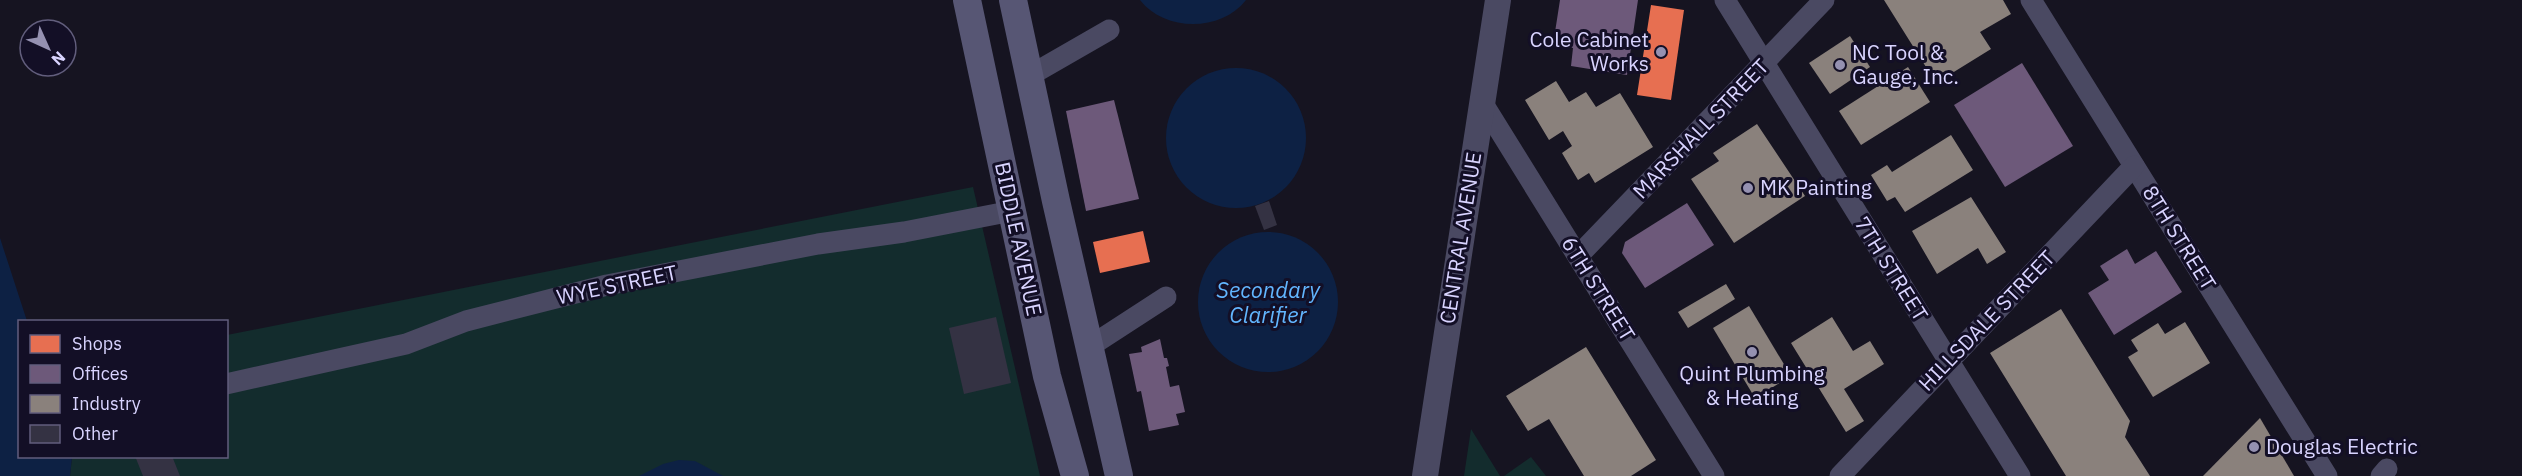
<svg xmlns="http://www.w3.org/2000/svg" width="2522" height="476" font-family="'IBM Plex Sans',sans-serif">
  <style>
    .green { fill: #132c2d }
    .water { fill: #0d2144 }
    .shops { fill: #e76f51 }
    .offices { fill: #6d597a }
    .industry { fill: #8a817c }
    .building { fill: #343243 }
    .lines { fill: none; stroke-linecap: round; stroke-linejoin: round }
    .minor { stroke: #4a4962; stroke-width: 21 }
    .tertiary { stroke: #4a4962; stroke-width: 26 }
    .secondary { stroke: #575674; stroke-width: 28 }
    .poi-dot { fill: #9591b1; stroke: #130f26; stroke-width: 2 }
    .labels { text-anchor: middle; stroke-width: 6; stroke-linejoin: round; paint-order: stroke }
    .poi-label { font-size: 21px; fill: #d9d4ff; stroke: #130f26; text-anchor: start }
    .street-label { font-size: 21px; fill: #d9d4ff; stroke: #130f26 }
    .water-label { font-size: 22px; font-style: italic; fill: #62b6ff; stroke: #130f26 }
  </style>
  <rect width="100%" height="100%" fill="#161421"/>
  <g class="green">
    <path d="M973,187L1040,476H70L72,457L226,456L227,335Z"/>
    <path d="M1471,429L1500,476H1464Z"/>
    <path d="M1531,457L1546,476H1504Z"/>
  </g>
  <g class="water">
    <path d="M1140,0H1246C1221,32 1165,32 1140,0Z"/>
    <circle cx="1236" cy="138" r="70"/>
    <circle cx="1268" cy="302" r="70"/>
    <path d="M0,238L27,321L20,322V456L72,457L70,476H0Z"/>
    <path d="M679,460L695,461L723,476H639L663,464Z"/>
  </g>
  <g class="shops">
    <path d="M1651,5L1684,10L1671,100L1637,95Z"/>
    <path d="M1143,231L1150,262L1100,273L1093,242Z"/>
  </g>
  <g class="offices">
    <path d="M1560,0H1638L1627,75L1571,66L1573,48L1553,45Z"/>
    <path d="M2022,63L2073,146L2005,187L1954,105Z"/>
    <path d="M1114,100L1139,199L1086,211L1066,111Z"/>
    <path d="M1687,203L1714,245L1645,288L1622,253L1625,242Z"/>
    <path d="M2127,249L2135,264L2156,251L2182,292L2114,335L2088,293L2109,280L2100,266Z"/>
    <path d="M1160,339L1164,358H1167L1169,366L1166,367L1170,387L1179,385L1185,412L1176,414L1179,425L1149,431L1141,391L1137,392L1129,354L1142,352L1141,347Z"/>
  </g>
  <g class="industry">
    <path d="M1884,0H2003L2011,14L1980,32L1991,49L1936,83Z"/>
    <path d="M1850,36L1870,67L1830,94L1809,63Z"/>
    <path d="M1908,67L1930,102L1861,145L1839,111Z"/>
    <path d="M1556,81L1569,102L1586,92L1596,107L1620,93L1653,147L1595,183L1589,173L1578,180L1562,153L1572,146L1563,131L1549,140L1525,100Z"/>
    <path d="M1757,124L1805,196L1734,243L1691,179L1719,161L1713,153Z"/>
    <path d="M1951,135L1973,170L1905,212L1895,197L1887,201L1871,175L1887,165L1892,172Z"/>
    <path d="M1971,197L2006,252L1987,264L1978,248L1937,274L1912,231Z"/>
    <path d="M1726,284L1735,299L1688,328L1678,312Z"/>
    <path d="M1749,306L1791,376L1755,398L1713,328Z"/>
    <path d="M2061,309L2130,421L2125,437L2150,476H2066L1990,353Z"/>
    <path d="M1832,317L1853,351L1870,341L1884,364L1844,389L1864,421L1846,432L1791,343Z"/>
    <path d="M2185,322L2210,363L2153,397L2128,357L2138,351L2131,340L2158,323L2165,334Z"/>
    <path d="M1586,347L1656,460L1631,476H1584L1549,419L1528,431L1506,396Z"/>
    <path d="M2260,418L2294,476H2203Z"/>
  </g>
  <g class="building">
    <path d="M1269,201L1277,225L1264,230L1255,206Z"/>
    <path d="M996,317L1011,383L964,394L949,328Z"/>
    <path d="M135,456H172L180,476H143Z"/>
  </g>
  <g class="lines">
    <g class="minor">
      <path d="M1725,0L2020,476"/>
      <path d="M2031,0L2327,476"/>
      <path d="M1029,76L1109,30"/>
      <path d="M1482,102L1714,476"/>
      <path d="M1578,256L1824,0"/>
      <path d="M1089,347L1166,297"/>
      <path d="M226,384L406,344L466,321L607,285L818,244L904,232L1012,211"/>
      <path d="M1840,476L2134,166"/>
      <path d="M2381,476L2387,469"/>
    </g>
    <path class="tertiary" d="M1425,476L1498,0"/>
    <g class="secondary">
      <path d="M967,0L1047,376L1075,476"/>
      <path d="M1013,0L1056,201L1119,476"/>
    </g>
  </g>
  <g class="poi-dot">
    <circle cx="1661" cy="52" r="6"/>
    <circle cx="1840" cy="65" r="6"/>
    <circle cx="1748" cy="188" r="6"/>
    <circle cx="1752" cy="352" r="6"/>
    <circle cx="2254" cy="447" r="6"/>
  </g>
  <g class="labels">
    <g class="poi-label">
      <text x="1649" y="47" text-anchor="end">Cole Cabinet<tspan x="1649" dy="24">Works</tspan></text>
      <text x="1852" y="60">NC Tool &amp;<tspan x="1852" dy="24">Gauge, Inc.</tspan></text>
      <text x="1760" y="195">MK Painting</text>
      <text x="1752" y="381" text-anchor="middle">Quint Plumbing<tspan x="1752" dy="24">&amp; Heating</tspan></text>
      <text x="2266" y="454">Douglas Electric</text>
    </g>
    <g class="street-label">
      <text transform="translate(1701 129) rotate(-46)" y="7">MARSHALL STREET</text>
      <text transform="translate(1461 238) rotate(-81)" y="7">CENTRAL AVENUE</text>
      <text transform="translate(2179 238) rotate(58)" y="7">8TH STREET</text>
      <text transform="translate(1018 239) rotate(78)" y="7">BIDDLE AVENUE</text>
      <text transform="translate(1891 269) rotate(58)" y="7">7TH STREET</text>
      <text transform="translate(617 285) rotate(-12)" y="7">WYE STREET</text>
      <text transform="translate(1598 289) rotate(58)" y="7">6TH STREET</text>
      <text transform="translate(1987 321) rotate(-46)" y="7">HILLSDALE STREET</text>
    </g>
    <g class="water-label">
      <text x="1268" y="298">Secondary<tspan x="1268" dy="25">Clarifier</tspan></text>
    </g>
  </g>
  <rect x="18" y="320" width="210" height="138" fill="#130f26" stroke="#625e7d" stroke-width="1.5"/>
  <rect x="30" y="335" width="30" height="18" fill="#e76f51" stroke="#625e7d" stroke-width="1.5"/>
  <text x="72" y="350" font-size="18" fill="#d9d4ff">Shops</text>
  <rect x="30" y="365" width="30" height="18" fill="#6d597a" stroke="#625e7d" stroke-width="1.5"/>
  <text x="72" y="380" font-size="18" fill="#d9d4ff">Offices</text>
  <rect x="30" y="395" width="30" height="18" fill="#8a817c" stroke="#625e7d" stroke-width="1.5"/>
  <text x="72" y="410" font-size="18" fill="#d9d4ff">Industry</text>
  <rect x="30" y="425" width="30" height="18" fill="#343243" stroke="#625e7d" stroke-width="1.5"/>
  <text x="72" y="440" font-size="18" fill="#d9d4ff">Other</text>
  <g transform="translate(48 48) rotate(135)"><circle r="28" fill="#130f26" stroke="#625e7d" stroke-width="1.5"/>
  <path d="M0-4.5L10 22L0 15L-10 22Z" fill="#9591b1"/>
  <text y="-9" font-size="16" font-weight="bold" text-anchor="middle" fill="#d9d4ff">N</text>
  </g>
</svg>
